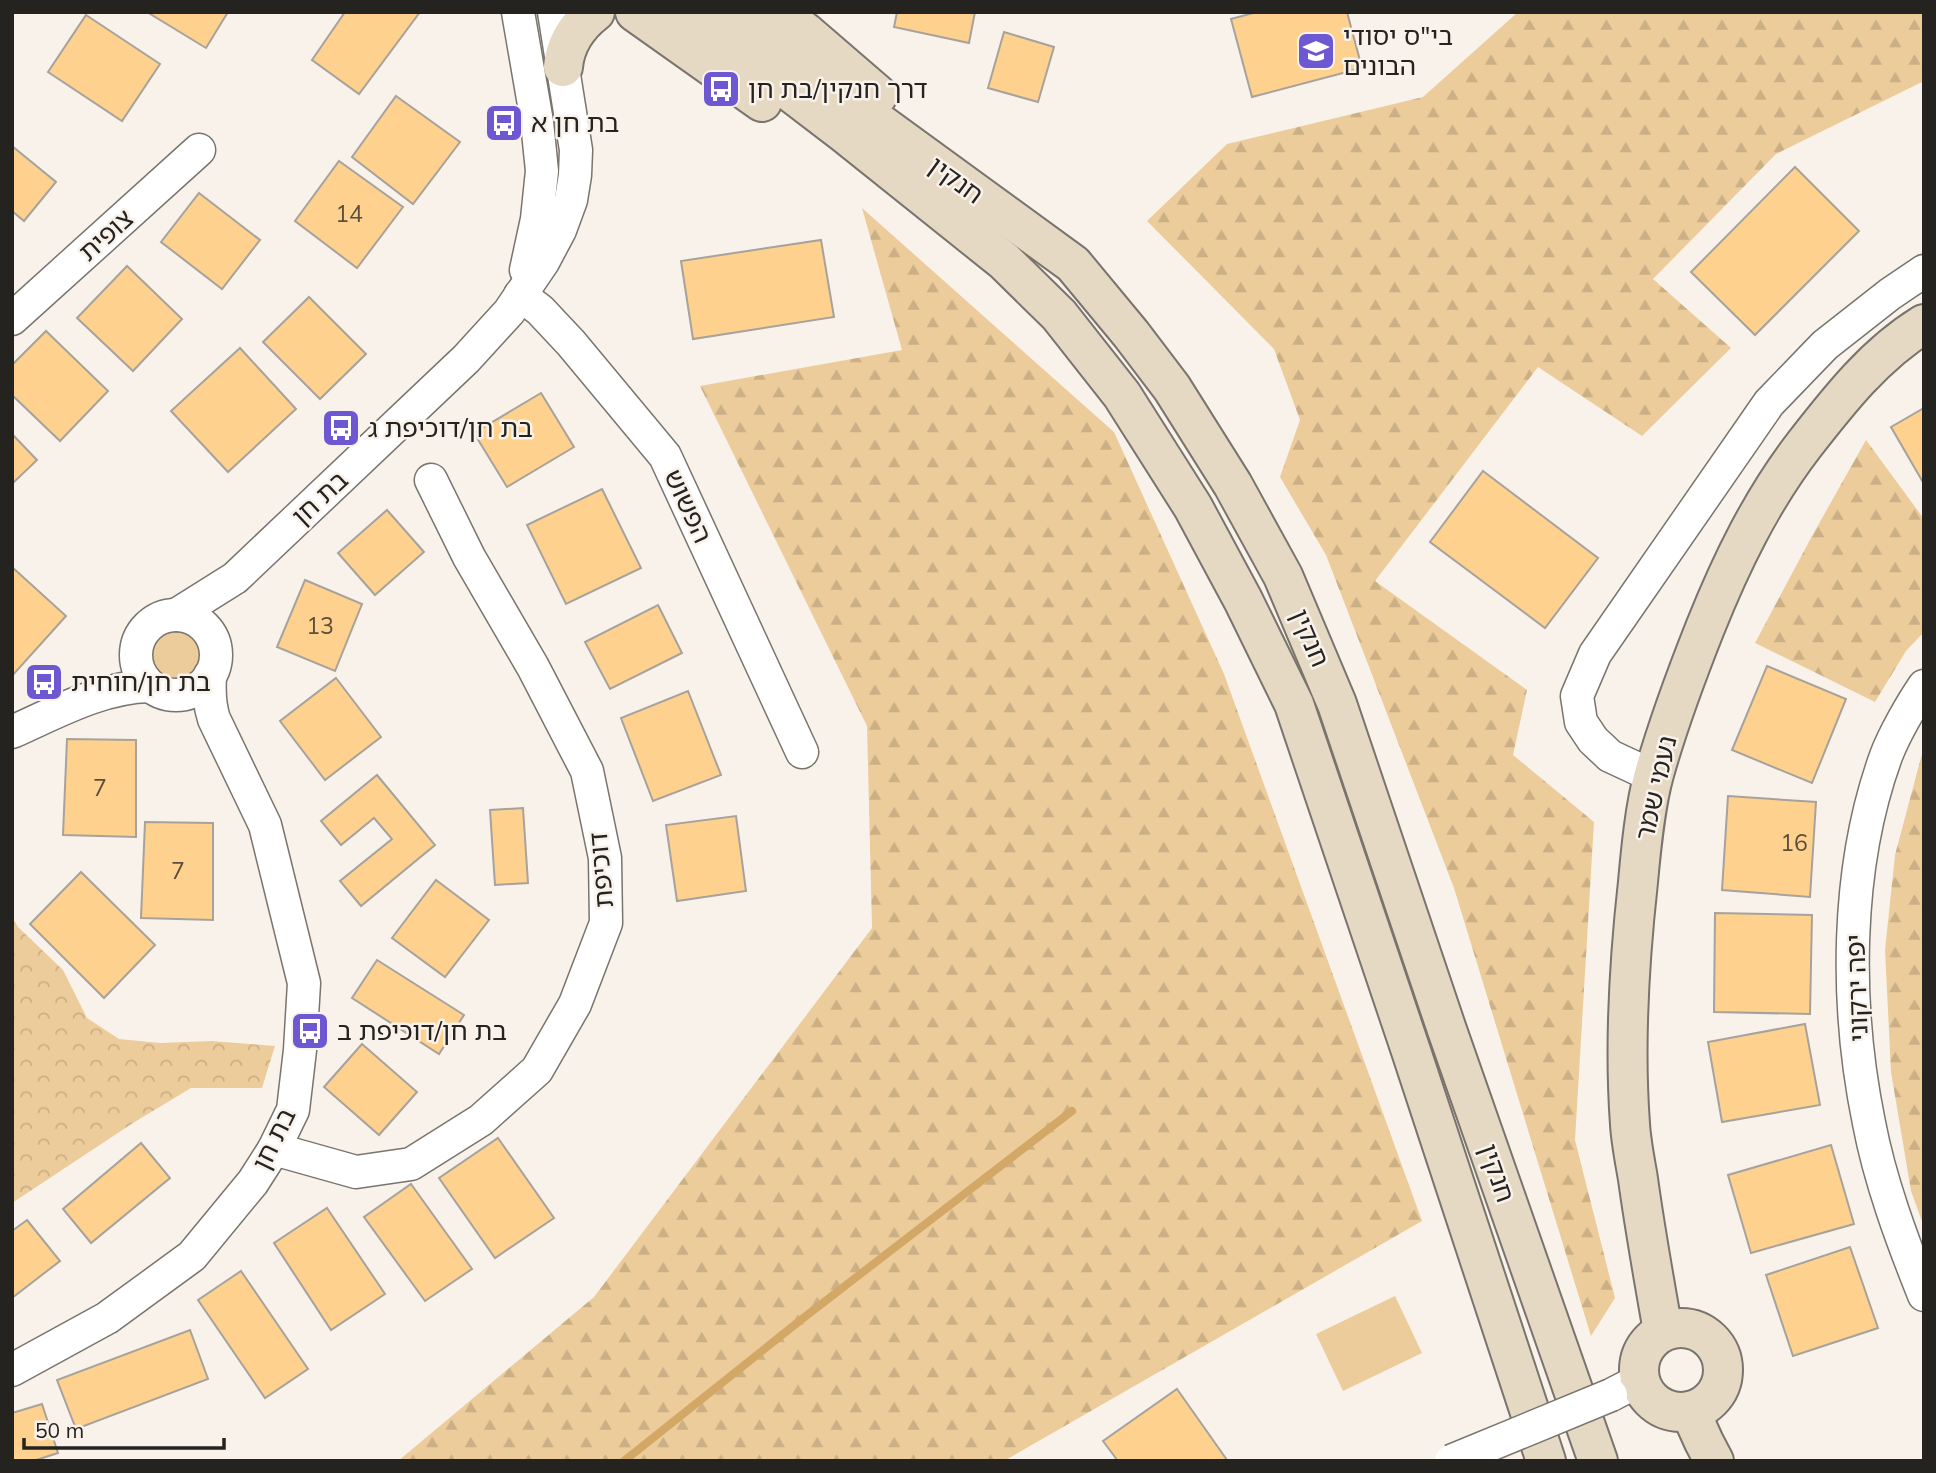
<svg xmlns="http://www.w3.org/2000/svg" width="1936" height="1473" font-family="Mulish,'Noto Sans Hebrew',sans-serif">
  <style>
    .green { fill: #edcc9b }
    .forest { fill: url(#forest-firs) }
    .park { fill: url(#park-crowns) }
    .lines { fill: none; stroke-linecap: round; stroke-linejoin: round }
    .stream { stroke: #d3a866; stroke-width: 8 }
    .building { fill: #fed28e; stroke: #a7a29b; stroke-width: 2 }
    .street-casing { stroke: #79746d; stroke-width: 35 }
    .secondary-casing { stroke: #79746d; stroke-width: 42 }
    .street { stroke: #fff; stroke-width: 32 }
    .secondary { stroke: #e6d9c3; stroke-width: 38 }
    .street-bridge-casing { stroke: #79746d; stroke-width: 35; stroke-linecap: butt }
    .street-bridge { stroke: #fff; stroke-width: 32 }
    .labels { text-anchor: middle; stroke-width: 5; stroke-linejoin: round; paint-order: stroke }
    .number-label { font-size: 23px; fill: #5b4f3c }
    .poi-label { font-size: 26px; fill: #252320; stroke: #f8f2eb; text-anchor: start }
    .street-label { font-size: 26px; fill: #252320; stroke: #f8f2eb }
  </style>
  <defs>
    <pattern id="forest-firs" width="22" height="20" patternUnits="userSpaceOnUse" patternTransform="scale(1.75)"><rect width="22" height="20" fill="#edcc9b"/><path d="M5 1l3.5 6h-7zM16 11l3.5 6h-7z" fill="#cbaf85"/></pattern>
    <pattern id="park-crowns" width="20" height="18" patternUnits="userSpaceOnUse" patternTransform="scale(1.75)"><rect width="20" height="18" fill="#edcc9b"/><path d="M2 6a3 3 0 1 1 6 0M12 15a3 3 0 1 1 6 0" fill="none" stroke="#cbaf85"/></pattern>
  </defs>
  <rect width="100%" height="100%" fill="#f8f2eb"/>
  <g class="green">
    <circle cx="174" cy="656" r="26"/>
    <path d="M1395,1296L1422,1353L1343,1391L1316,1334Z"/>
  </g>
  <g class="forest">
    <path d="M1518,12H1924V81L1776,154L1653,279L1731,348L1642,436L1538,367L1375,581L1527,690L1513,755L1594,822L1575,1140L1615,1298L1591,1336L1454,888L1326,555L1280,477L1300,420L1274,349L1147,221L1227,144L1423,97Z"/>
    <path d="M862,208L1114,432L1224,674L1422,1221L1004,1461H398L594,1297L872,928L867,726L700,386L902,350Z"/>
    <path d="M1866,440L1924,519V632L1906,651L1875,702L1755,643L1812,536Z"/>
    <path d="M1923,750L1924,751V1227L1911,1191L1891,1072L1885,950L1895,855Z"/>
  </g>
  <path class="park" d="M12,917L18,927L63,970L87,1018L119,1039L160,1043L211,1041L275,1046L262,1088H191L133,1123L12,1203Z"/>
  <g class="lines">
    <path class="stream" d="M624,1461L802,1319L1072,1111"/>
  </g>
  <g class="building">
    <path d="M147,12H228L206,48Z"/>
    <path d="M345,12H420L359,94L312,60Z"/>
    <path d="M897,12H975L969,43L894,27Z"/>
    <path d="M1257,12H1347L1362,68L1252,97L1231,19Z"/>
    <path d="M86,15L160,64L122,121L48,72Z"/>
    <path d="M1004,32L1054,47L1038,102L988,88Z"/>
    <path d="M396,96L460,142L413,204L352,157Z"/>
    <path d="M12,146L56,182L24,221L12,211Z"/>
    <path d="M339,161L403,207L357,268L295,221Z"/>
    <path d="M1795,167L1859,231L1755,335L1691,272Z"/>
    <path d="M199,193L260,240L222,289L161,242Z"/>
    <path d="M821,240L834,317L693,339L681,261Z"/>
    <path d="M127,266L182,319L133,371L77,318Z"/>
    <path d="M309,297L366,354L320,399L263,342Z"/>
    <path d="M46,331L108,391L60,441L12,395V365Z"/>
    <path d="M240,348L296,409L228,472L171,411Z"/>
    <path d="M541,393L574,447L507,487L474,433Z"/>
    <path d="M1924,408V484L1891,427Z"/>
    <path d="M12,434L37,460L12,484Z"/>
    <path d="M1483,471L1598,558L1545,628L1430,542Z"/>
    <path d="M602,489L641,568L566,604L527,525Z"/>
    <path d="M387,510L424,552L375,595L338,553Z"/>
    <path d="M12,567L66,616L12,676Z"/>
    <path d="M305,580L362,604L335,671L277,647Z"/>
    <path d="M658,605L682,653L610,689L585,642Z"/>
    <path d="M1767,666L1846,699L1812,783L1732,750Z"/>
    <path d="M336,678L381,737L325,780L280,721Z"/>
    <path d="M688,691L721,775L653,801L621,718Z"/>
    <path d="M67,739L136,740V837L63,835Z"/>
    <path d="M377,775L435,845L361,906L340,881L392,839L374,818L341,845L321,821Z"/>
    <path d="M1728,796L1816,802L1810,897L1722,890Z"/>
    <path d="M523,808L528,883L495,885L490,810Z"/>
    <path d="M736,816L746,891L677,901L666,825Z"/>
    <path d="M145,822L213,823V920L141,918Z"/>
    <path d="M81,872L155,945L104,998L30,924Z"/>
    <path d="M436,880L489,920L445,977L392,938Z"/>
    <path d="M1715,913L1812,915L1810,1014L1714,1012Z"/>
    <path d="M377,960L464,1015L439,1054L352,998Z"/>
    <path d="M1805,1024L1820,1105L1722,1122L1708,1042Z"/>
    <path d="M362,1044L417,1092L379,1135L324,1087Z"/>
    <path d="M498,1138L554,1218L495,1258L439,1178Z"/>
    <path d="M141,1143L170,1178L91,1243L63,1209Z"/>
    <path d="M1831,1145L1854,1224L1751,1253L1728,1175Z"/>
    <path d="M411,1184L472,1269L425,1301L364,1217Z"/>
    <path d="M327,1208L385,1294L331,1330L274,1243Z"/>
    <path d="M27,1220L60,1261L12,1298V1231Z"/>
    <path d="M1850,1247L1878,1328L1793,1356L1766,1275Z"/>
    <path d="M241,1271L308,1369L265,1398L198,1300Z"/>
    <path d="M190,1330L208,1379L76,1429L57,1380Z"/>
    <path d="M1177,1389L1227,1460L1118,1461L1103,1441Z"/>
    <path d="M42,1404L58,1453L33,1461H12V1413Z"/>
  </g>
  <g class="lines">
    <defs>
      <g id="street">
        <path d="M518,12L537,122L542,171L537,219L526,270"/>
        <path d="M520,295L540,310L571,343L665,456L802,752"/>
        <path d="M12,319L199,150"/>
        <path d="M176,615L235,578L466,359L509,312L543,262L560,230L571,200L575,175L576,150L554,12"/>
        <circle cx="176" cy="655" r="40"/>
        <path d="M1924,686C1911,705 1894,735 1886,756C1845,869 1845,1006 1869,1123C1880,1181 1902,1240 1924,1295"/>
        <path d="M12,732C57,712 101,687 150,686"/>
        <path d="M1653,776L1610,756L1593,740L1581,722L1577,696L1595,654L1769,403L1825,345L1890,294L1924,271"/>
        <path d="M274,1149L356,1172L411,1164L481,1120L537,1070L575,1004L606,923L605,858L587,771L533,667L469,557L431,480"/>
        <path d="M12,1370L107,1318L192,1256L253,1182L274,1149L293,1110L300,1050L304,983L265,825L214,719C209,704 209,691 210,675"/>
        <path d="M1611,1395L1640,1380"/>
      </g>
      <g id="secondary">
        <path d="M635,12L762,102"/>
        <path d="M686,12L844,133L1004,261L1059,315L1122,395L1193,507L1243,600L1294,704L1411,1051L1546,1461"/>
        <path d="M727,12L1073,264L1131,334L1172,388L1233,485L1283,576L1337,704L1447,1030L1598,1461"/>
        <path d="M779,12L805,32L878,95"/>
        <path d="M563,67C565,44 577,26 595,12"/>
        <circle cx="1681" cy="1370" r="42"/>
        <path d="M1663,1331C1654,1280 1645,1230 1638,1179C1635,1161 1631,1142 1630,1124C1624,1043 1629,963 1638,882C1641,849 1645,806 1654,774C1668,724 1686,676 1705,628C1731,563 1761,501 1804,445C1839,400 1875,354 1924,324"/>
        <path d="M1690,1411L1704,1442L1714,1461"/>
      </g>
    </defs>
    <use href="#street" class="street-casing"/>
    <use href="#secondary" class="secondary-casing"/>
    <use href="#street" class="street"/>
    <use href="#secondary" class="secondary"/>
    <defs>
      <path id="street-bridge" d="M1451,1461L1611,1395"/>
    </defs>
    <use href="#street-bridge" class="street-bridge-casing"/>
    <use href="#street-bridge" class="street-bridge"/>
  </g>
  <defs>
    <symbol id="school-square" viewBox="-11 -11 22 22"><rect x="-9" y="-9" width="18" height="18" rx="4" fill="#6e58d1" stroke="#f8f2eb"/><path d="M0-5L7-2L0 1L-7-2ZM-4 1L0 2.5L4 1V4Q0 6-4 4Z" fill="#fff"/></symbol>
    <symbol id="bus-square" viewBox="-11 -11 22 22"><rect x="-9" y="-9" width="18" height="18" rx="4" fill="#6e58d1" stroke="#f8f2eb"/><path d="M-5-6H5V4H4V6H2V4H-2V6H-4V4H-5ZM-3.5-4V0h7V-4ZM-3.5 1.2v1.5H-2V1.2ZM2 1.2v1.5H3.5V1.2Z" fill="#fff"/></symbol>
  </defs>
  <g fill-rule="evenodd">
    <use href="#school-square" x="1294" y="29" width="44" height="44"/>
    <use href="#bus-square" x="699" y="67" width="44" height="44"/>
    <use href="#bus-square" x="482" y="101" width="44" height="44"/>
    <use href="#bus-square" x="319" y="406" width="44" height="44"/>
    <use href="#bus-square" x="22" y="660" width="44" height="44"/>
    <use href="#bus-square" x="288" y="1009" width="44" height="44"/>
  </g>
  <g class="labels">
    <g class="number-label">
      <text x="349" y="222">14</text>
      <text x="320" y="634">13</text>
      <text x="100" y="796">7</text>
      <text x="1794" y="851">16</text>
      <text x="178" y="879">7</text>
    </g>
    <g class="poi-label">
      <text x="1343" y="45">בי"ס יסודי<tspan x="1343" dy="30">הבונים</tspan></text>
      <text x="748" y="98">דרך חנקין/בת חן</text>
      <text x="531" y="132">בת חן א</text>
      <text x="368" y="437">בת חן/דוכיפת ג</text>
      <text x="71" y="691">בת חן/חוחית</text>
      <text x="337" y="1040">בת חן/דוכיפת ב</text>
    </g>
    <g class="street-label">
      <text transform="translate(956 180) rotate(36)" y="9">חנקין</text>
      <text transform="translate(106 235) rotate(-42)" y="9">צופית</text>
      <text transform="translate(320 498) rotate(-43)" y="9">בת חן</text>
      <text transform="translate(688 506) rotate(65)" y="9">הפשוש</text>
      <text transform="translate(1310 638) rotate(67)" y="9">חנקין</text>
      <text transform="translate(1656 788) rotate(-77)" y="9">נעמי שמר</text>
      <text transform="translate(601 870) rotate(-95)" y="9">דוכיפת</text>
      <text transform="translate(1857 988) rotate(-92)" y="9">יפה ירקוני</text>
      <text transform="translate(274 1139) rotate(-64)" y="9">בת חן</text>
      <text transform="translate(1497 1173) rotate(71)" y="9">חנקין</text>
    </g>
  </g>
  <rect width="1936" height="1473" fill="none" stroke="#252320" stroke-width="28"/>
  <path d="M24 1438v10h200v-10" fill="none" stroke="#252320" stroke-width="3.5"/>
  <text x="35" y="1438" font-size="21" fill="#252320" stroke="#f8f2eb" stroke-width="5" paint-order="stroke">50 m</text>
</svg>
